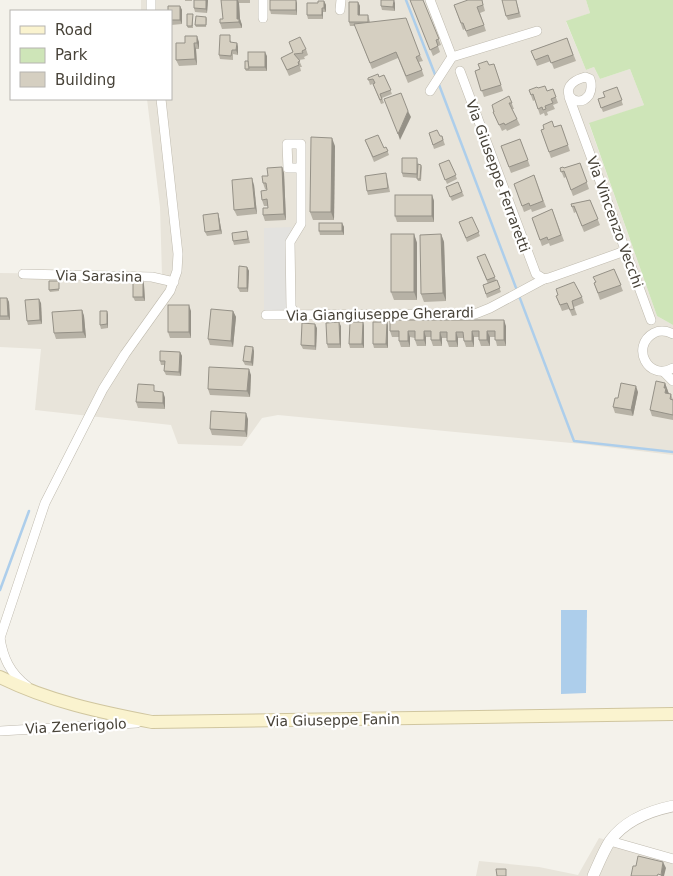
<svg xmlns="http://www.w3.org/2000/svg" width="673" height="876" font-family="'DejaVu Sans',sans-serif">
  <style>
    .residential { fill: #e8e4da }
    .park { fill: #cee5b8 }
    .parking { fill: #e3e2df }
    .water { fill: #adceeb }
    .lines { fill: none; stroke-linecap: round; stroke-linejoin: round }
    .stream { stroke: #adceeb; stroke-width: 2.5 }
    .minor-casing { stroke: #bfbaae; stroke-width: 10 }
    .tertiary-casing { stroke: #bfbaae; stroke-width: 12 }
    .secondary-casing { stroke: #d0c69f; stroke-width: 14 }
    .minor { stroke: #fff; stroke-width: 9 }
    .tertiary { stroke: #fff; stroke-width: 11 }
    .secondary { stroke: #faf3cf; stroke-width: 12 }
    .wall { fill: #b7b2a6 }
    .shaded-wall { fill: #959187 }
    .building { fill: #d5cfc1; stroke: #959187 }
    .labels { text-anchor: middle; stroke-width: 4.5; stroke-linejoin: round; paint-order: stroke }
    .street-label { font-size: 14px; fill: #484339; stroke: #fff }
  </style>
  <rect width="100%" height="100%" fill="#f4f2eb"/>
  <g class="residential">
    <path d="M141,0H586L590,13L566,22L586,70L594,67L600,79L630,69L644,105L589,124L657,316L673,325V455L582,444L278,415L262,418L242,446L178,444L171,425L35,410L41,349L0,347V273L162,275L160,207L147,99H171V11H141Z"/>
    <path d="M599,838L673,856V876H476L479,861L539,867L578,875Z"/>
  </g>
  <path class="park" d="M586,0H673V325L657,316L589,123L644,105L630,69L600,79L594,67L586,70L566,21L590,13Z"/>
  <path class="parking" d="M292,227L287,242V309L286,312H264V228Z"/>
  <path class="water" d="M561,610H587L586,693L561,694Z"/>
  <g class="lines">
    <g class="stream">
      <path d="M406,0L436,77"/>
      <path d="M438,82L574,441L673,452"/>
      <path d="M0,590L29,511"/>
    </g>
    <defs>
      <g id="minor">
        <path d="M151,0V11"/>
        <path d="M430,0L452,57"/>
        <path d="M340,10L341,0"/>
        <path d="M263,18V0"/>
        <path d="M460,71L536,274L544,279L549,278L625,251"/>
        <path d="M585,77L590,79C592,85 592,89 589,95C576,113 552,86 585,77Z"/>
        <path d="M430,91L452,57L537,31"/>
        <path d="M569,97L651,320"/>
        <path d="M23,274L152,277L174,282"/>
        <path d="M266,315L475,314L490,308L544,279"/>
        <path d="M296,315L291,307L290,242L301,224V144H287L288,168H301"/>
        <path d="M673,334C667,331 660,330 654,333C630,346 648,382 673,368"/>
        <path d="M664,372L673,381"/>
        <path d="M0,638L45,503L103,389L125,354L170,291L177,271L178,254L161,99"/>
        <path d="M0,638C3,658 10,673 27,686"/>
        <path d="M0,731L137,723"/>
        <path d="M610,841L673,859"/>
      </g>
      <path id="tertiary" d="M593,876C598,865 603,852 610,841C625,820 649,811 673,806"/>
      <path id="secondary" d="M0,677C48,701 100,712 152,722L673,714"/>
    </defs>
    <use href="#minor" class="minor-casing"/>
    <use href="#tertiary" class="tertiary-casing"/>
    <use href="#secondary" class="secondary-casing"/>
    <use href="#minor" class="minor"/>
    <use href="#tertiary" class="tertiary"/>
    <use href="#secondary" class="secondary"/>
  </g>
  <g class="wall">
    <rect x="185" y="0" width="7" height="1"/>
    <path d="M208,0L207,13L195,12L194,8Z"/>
    <path d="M221,0H250V3H239L240,19L242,25V28L222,29L220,23L223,19Z"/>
    <path d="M410,0H423L441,45L438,46L440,52L433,56Z"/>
    <path d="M482,0L485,11L480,13L486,31L468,37L465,29L463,30L454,5Z"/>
    <path d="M516,0L521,17L508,20L506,16Z"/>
    <path d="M324,1L326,5V12H323V19H308L307,15L318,3Z"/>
    <path d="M358,2L360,6V15H368L370,22L420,55L423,61L419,62L424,76L408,83L398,58L372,69L355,26H350L349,22Z"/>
    <path d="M297,3V15L271,14L270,10Z"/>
    <path d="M395,3V11L382,10L381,6Z"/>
    <path d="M180,6L182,10V24L171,25V11Z"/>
    <path d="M193,16V28H188L187,26Z"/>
    <path d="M206,17L207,19L206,27H196L195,25Z"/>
    <path d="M567,38L576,61L554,69L551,61L537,66L531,51Z"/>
    <path d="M231,40V43H237L238,47V55L233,54V60L220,59L219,55Z"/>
    <path d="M199,42V49H196L197,65L179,66L176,60L185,43Z"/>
    <path d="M289,42L306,49L308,55L304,57L305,59L299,60L302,67H300L301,71L289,76L281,58L293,52Z"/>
    <path d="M267,56V71H246L245,69L248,61Z"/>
    <path d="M494,64L503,91L484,97L475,71Z"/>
    <path d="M384,75L392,94L382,98L384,103L381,104L373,84L375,83L370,85L368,78L379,77Z"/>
    <path d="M617,87L623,105L603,112L598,99L605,97Z"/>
    <path d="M538,88L547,91L553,89L558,103L553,105L555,109L547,112L548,115L545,116L544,113L540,115L535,100L533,101L529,90Z"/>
    <path d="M509,96L514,109H512L520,125L507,131L506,129L502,131L493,112Z"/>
    <path d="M561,125L570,151L551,158L541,130Z"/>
    <path d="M429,133L440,136H442L445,145L434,149Z"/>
    <path d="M520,139L530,166L511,173L501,146Z"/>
    <path d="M365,140L384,148L386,147L389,155L374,162Z"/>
    <path d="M335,146L334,220H313L310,212Z"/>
    <path d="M417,158L418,164L421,165L422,167L421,181H418L417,178L403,177L402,173Z"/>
    <path d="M449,160L457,179L447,184L439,164Z"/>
    <path d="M580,163L589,189L573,196L566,177L564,178L560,168H564Z"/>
    <path d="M282,167L284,173L286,220L265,221L263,215L268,208V206H264L262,200L267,189H265L263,183L268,176Z"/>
    <path d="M534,175L546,207L532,212L531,209L524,212L514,184Z"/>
    <path d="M387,177L390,192L368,195L367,191Z"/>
    <path d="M458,182L464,196L452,201L446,187Z"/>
    <path d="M254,185L257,214L237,216L234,210Z"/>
    <path d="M432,195L434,201V222H397L395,216Z"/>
    <path d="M590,200L600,225L584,232L576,212L574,213L571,204Z"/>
    <path d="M552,209L564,241L550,246L549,243L542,246L532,218Z"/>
    <path d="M218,213L219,217L222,234L207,236L205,232Z"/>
    <path d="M472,217L480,236L467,242L459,222Z"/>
    <path d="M342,223L344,227V235H320L319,231Z"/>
    <path d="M414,234L417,243V300H394L391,292Z"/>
    <path d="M441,234L444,242L446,301L424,302L421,294Z"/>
    <path d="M248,235L250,243L234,245L233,241Z"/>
    <path d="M485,254L501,292L487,298L483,285L488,284L477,257Z"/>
    <path d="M247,267L249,271L248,292H240L238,288Z"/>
    <path d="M614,269L623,291L600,300L594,283Z"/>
    <path d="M59,281V291L50,292L49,290Z"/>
    <path d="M143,281L144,285L145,301H135L133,297Z"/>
    <path d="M556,296L582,297L584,303L574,307L577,315L572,316L569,309L562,311Z"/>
    <path d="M0,298H7L9,302L10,320H0Z"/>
    <path d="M41,303L42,324L28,325L27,321Z"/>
    <path d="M82,310L84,316L86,338L56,339L54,333Z"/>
    <path d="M107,311L108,315V328L101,329L100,325Z"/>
    <path d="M191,311V338H170L168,332Z"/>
    <path d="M233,311L236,317L233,347L210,345L208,339Z"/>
    <path d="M363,322L364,326V348H350L349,344Z"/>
    <path d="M387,322L388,326V348H374L373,344Z"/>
    <path d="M341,326V348H328L327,344Z"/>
    <path d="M506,326V346H497L495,337H490V346H481L479,340V337H474V347H466L464,341V338H458V347H449L447,341V338H442V346H433L431,340V337H426V346H417L415,340V338L410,337V347H401L399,341V337H392L390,331Z"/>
    <path d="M317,328L316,350L303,349L301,345Z"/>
    <path d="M254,351L253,366L245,365L243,361Z"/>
    <path d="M180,352L182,356L181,376L166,375L164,371L165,365H161L160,361Z"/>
    <path d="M251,375L250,397L210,395L208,389Z"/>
    <path d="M665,383L669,394H671L673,400V420L652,416L650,410Z"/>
    <path d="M163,392L165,398V409L138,408L136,402Z"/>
    <path d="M638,392L633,416L615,413L613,407L618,398Z"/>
    <path d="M248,419L247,437L212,435L210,429Z"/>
  </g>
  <g class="shaded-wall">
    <path d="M206,0H208L207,13L206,9Z"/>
    <path d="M237,0H238L239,3L240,19L242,25V28L237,19Z"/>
    <path d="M296,0L297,3V15L296,10Z"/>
    <path d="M394,0L395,3V11L393,7Z"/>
    <path d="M324,1L326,5V12L324,8Z"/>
    <path d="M358,2L360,6V19L358,15Z"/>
    <path d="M180,6L182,10V24L180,20Z"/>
    <path d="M322,8L323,12V19L322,15Z"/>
    <path d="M197,36L199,42V49L197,43Z"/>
    <path d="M194,43L196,49L197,65L195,59Z"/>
    <path d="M237,43L238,47V55L236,50Z"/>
    <path d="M265,52L267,56V71L265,67Z"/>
    <path d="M408,111L411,117L400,140L398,134Z"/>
    <path d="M332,138L335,146L334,220L331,212Z"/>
    <path d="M282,167L284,173L286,220L284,214Z"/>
    <path d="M252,178L254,185L257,214L255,208Z"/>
    <path d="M432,195L434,201V222L432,216Z"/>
    <path d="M218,213L219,217L222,234L220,230Z"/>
    <path d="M342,223L344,227V235L342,231Z"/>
    <path d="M414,234L417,243V300L414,292Z"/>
    <path d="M441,234L444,242L446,301L443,293Z"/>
    <path d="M247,267L249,271L248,292L247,288Z"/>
    <path d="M143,281L144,285L145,301L143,297Z"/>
    <path d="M7,298L9,302L10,320L8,316Z"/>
    <path d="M39,299L41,303L42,324L40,320Z"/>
    <path d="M189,305L191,311V338L189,332Z"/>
    <path d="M82,310L84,316L86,338L83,332Z"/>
    <path d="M107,311L108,315V328L107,324Z"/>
    <path d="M233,311L236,317L233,347L231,341Z"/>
    <path d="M504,320L506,326V346L504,340Z"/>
    <path d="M339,322L341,326V348L340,344Z"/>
    <path d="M363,322L364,326V348L362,344Z"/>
    <path d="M387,322L388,326V348L386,344Z"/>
    <path d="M315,324L317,328L316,350L315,346Z"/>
    <path d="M408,331L410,337V347L408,341Z"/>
    <path d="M424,331L426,337V346L424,340Z"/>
    <path d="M472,331L474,337V347L472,341Z"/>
    <path d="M487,331L490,337V346L487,340Z"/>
    <path d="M440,332L442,338V346L440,340Z"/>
    <path d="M456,332L458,338V347L456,341Z"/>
    <path d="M253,347L254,351L253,366L251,362Z"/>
    <path d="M180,352L182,356L181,376L179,372Z"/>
    <path d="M249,369L251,375L250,397L247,391Z"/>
    <path d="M665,383L669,394L668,399L664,388Z"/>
    <path d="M636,386L638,392L633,416L631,410Z"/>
    <path d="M163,392L165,398V409L163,403Z"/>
    <path d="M246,413L248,419L247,437L245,431Z"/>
    <path d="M663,862L666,868L664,876H661Z"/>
  </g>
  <g class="building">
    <path d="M194,0H206V9L194,8Z"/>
    <path d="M221,0H237V19H239V22L220,23V19H223Z"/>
    <rect x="270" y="0" width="26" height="10"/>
    <path d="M381,0H394L393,7L381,6Z"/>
    <path d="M410,0H423L439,39L436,40L438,46L430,50Z"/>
    <path d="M468,0H482L483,5L477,7L484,25L466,31L463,23H461L454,5Z"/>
    <path d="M502,0H516L519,13L506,16Z"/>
    <path d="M318,1H324V8H322V15H307V3H318Z"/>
    <path d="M349,2H358V15H368V22H349Z"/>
    <path d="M168,6H180V20H171V11H168Z"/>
    <path d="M187,14H193L192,26H187Z"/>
    <path d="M196,16L206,17V25H195Z"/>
    <path d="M406,18L420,55L416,57L422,70L406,76L396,52L370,63L354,24Z"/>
    <path d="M220,35H230V42L237,43L236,50H232L231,56L219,55Z"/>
    <path d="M185,36H197V43H194L195,59L176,60V43H185Z"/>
    <path d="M300,37L306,49L302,51L303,53L294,54L300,61L298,62L299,65L287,70L281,58L293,52L289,42Z"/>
    <path d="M567,38L573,55L551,63L548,55L535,60L531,51Z"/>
    <rect x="248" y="52" width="17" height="15"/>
    <path d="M245,61H248L249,69H245Z"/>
    <path d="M487,61L489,65L494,64L501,85L481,91L475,71L480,69L478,64Z"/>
    <path d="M378,74L379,77L384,75L391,90L380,94L382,99L380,100L373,84L375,83L373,79L368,80V78Z"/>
    <path d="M545,86L547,91L553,89L556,97L551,99L553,103L545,106L546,109L543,110L542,107L538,109L533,94L531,95L529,90L537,87L538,88Z"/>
    <path d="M617,87L622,100L601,108L598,99L605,97L603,92Z"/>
    <path d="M401,93L408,111L398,134L384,99Z"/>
    <path d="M509,96L512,103H509L517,119L505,125L504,123L499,125L493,112H494L492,105Z"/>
    <path d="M552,121L554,127L561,125L568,145L549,152L541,130L544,129L543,125Z"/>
    <path d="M437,130L440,136H442L443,140L433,145L429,133Z"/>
    <path d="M378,135L384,148L386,147L388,151L373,157L365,140Z"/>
    <path d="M311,137L332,138L331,212H310Z"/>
    <path d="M520,139L528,160L509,167L501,146Z"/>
    <path d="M402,158H417V174L402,173Z"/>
    <path d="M449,160L456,175L445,180L439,164Z"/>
    <path d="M580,163L587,182L571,190L564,171L561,172L560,168L563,167L564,168Z"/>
    <path d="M418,164L421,165L420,179H417Z"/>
    <path d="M282,167L284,214L263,215V208H268L267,199L262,200L261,191L267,190L266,183H263L262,176H268L267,168Z"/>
    <path d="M386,173L388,188L367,191L365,176Z"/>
    <path d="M534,175L543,201L530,206L529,203L522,206L514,184Z"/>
    <path d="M252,178L255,208L234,210L232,180Z"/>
    <path d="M458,182L462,192L450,197L446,187Z"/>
    <rect x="395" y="195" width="37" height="21"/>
    <path d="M590,200L598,219L582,226L574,206L572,207L571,204Z"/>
    <path d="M552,209L561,235L548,240L547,237L540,240L532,218Z"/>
    <path d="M218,213L220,230L205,232L203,215Z"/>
    <path d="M472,217L479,232L466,238L459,222Z"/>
    <rect x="319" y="223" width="23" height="8"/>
    <path d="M247,231L248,239L233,241L232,233Z"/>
    <rect x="391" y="234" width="23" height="58"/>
    <path d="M441,234L443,293L421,294L420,235Z"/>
    <path d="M485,254L495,277L487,280L477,257Z"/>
    <path d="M239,266L247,267V288H238Z"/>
    <path d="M614,269L621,285L598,293L594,283L596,282L593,277Z"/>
    <path d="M497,280L500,288L486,294L483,285Z"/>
    <path d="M49,281H59V289L49,290Z"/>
    <rect x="133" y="281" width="10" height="16"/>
    <path d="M574,282L582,297L572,301L574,309L570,310L567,303L560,305L556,296L558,295L556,289Z"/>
    <path d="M0,298H7L8,316H0Z"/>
    <path d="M39,299L40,320L27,321L25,300Z"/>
    <rect x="168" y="305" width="21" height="27"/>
    <path d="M211,309L233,311L231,341L208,339Z"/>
    <path d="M82,310L83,332L54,333L52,312Z"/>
    <path d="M100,311H107V324L100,325Z"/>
    <path d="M390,320H504V340H495V331H487V340H479V331H472V341H464L463,332H456V341H447V332H440V340H431V331H424V340H415V331H408V341H399V331H390Z"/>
    <path d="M339,322L340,344H327L326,323Z"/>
    <path d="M350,322H363L362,344H349Z"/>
    <path d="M373,322H387L386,344H373Z"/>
    <path d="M302,323L315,324V346L301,345Z"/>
    <path d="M245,346L253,347L251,362L243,361Z"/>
    <path d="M160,351L180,352L179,372L164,371L165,361H160Z"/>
    <path d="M209,367L249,369L247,391L208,389Z"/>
    <path d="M656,381L665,383L664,388H666L665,393L671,394L670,399L673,400V415L650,410Z"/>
    <path d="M621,383L636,386L631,410L613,407L615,398H618Z"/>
    <path d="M138,384L154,385V391L163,392V403L136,402Z"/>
    <path d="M211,411L246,413L245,431L210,429Z"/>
    <path d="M638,856L663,862L661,875L658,874L657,876H631L633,866H636Z"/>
    <path d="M496,869H506V876H497Z"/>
  </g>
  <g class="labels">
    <g class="street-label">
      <text transform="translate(498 176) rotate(70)" y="5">Via Giuseppe Ferraretti</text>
      <text transform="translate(615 222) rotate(70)" y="5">Via Vincenzo Vecchi</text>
      <text transform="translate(99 276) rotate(1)" y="5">Via Sarasina</text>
      <text transform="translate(380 314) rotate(-1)" y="5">Via Giangiuseppe Gherardi</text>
      <text transform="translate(333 720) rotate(-1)" y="5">Via Giuseppe Fanin</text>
      <text transform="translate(76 726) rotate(-3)" y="5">Via Zenerigolo</text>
    </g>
  </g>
  <rect x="10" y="10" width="162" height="90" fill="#ffffff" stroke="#b6b4b0"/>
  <rect x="20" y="26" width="25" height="8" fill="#faf3cf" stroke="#b6b4b0"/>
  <text x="55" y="35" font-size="15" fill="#484339">Road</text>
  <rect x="20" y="48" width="25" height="15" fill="#cee5b8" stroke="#b6b4b0"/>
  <text x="55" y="60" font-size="15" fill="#484339">Park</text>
  <rect x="20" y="72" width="25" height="15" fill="#d5cfc1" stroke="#b6b4b0"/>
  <text x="55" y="85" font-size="15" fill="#484339">Building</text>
</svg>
